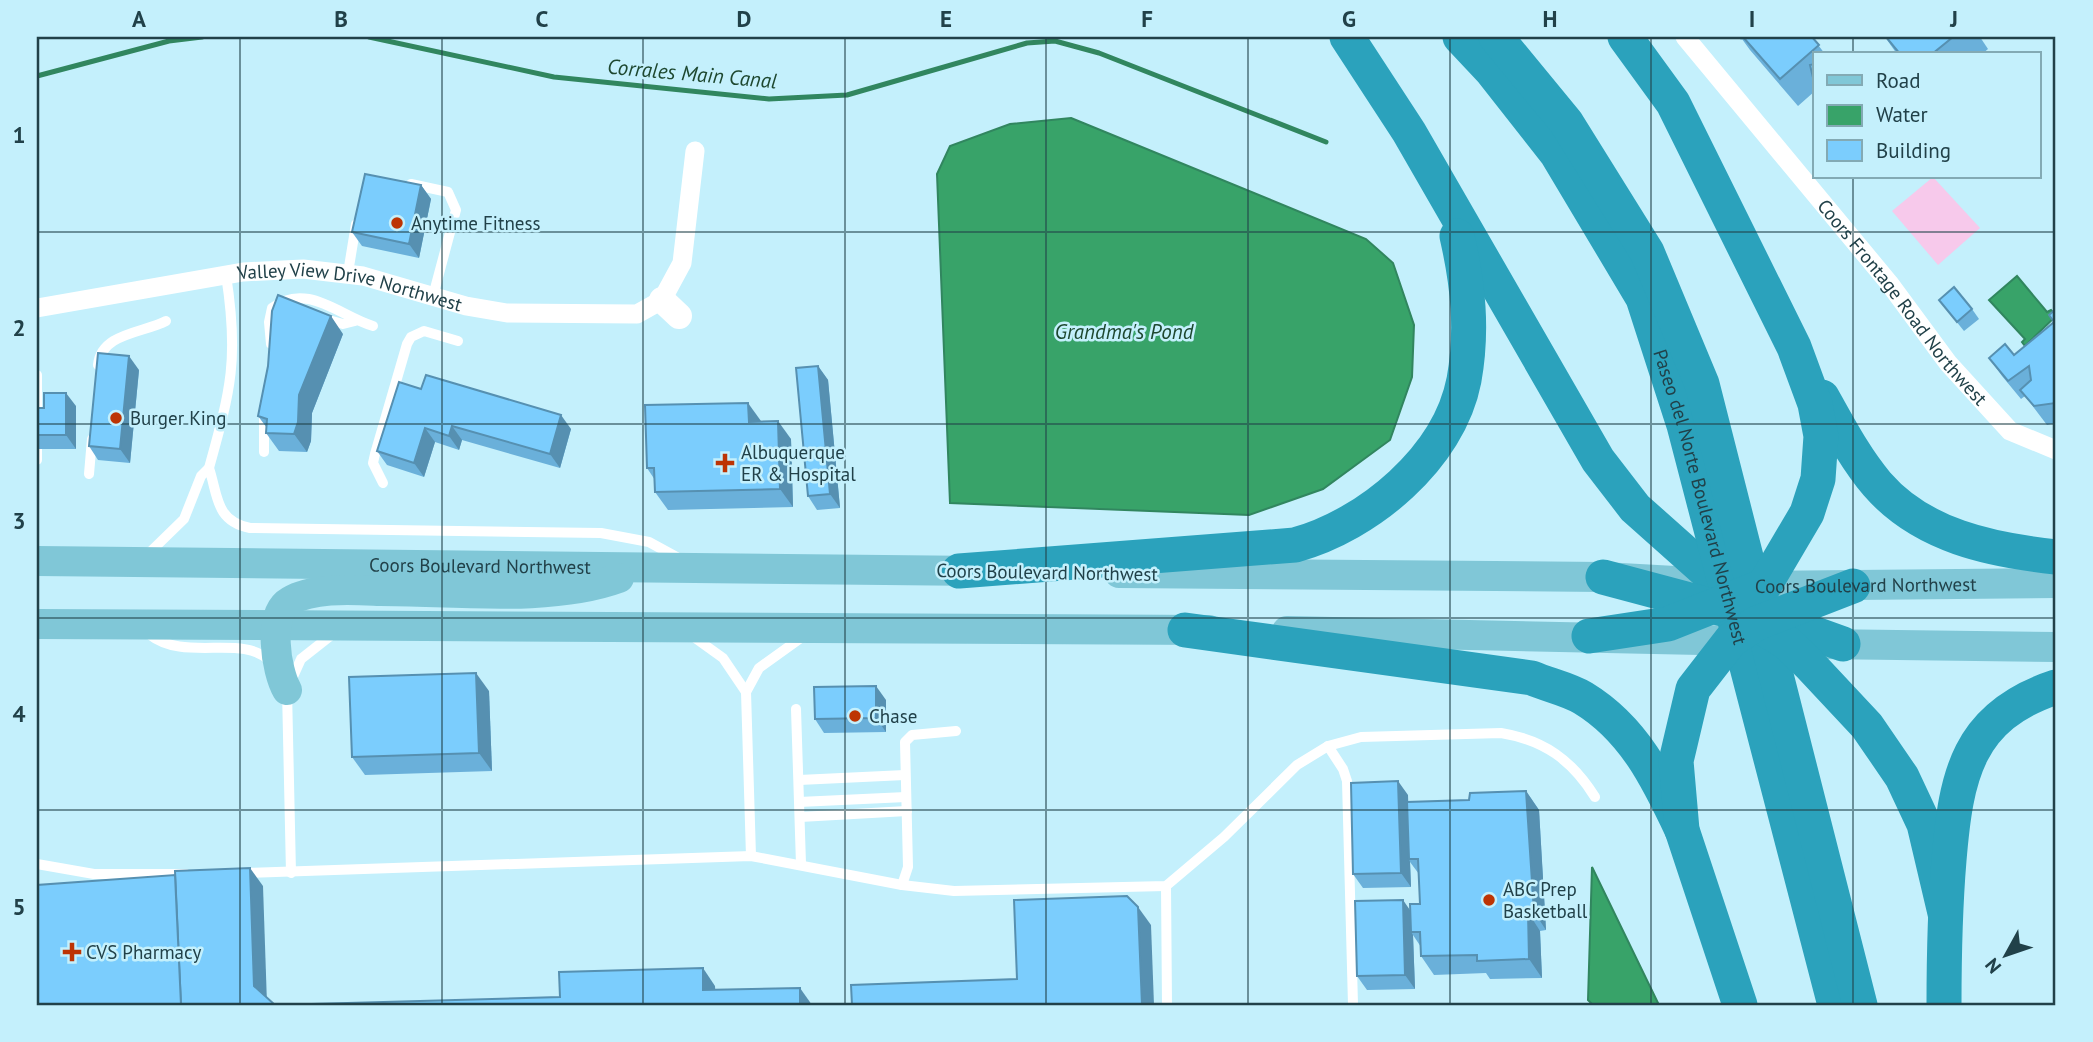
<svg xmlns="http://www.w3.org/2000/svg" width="2093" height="1042" font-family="'PT Sans',sans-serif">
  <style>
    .green { fill: #f7c9eb }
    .water { fill: #38a369; stroke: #31865f; stroke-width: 2 }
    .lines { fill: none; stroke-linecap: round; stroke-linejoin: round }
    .stream { stroke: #31865f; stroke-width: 5 }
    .lane { stroke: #fff; stroke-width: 10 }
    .street { stroke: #fff; stroke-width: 19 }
    .secondary { stroke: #fff; stroke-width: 26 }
    .primary { stroke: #80c7d7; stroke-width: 30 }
    .highway { stroke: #2ba2bc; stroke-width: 35 }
    .wall { fill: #6ab0da }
    .shaded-wall { fill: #5690b1 }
    .building { fill: #7bcdfd; stroke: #5690b1; stroke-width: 2 }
    .grid { fill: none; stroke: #214149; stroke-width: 2; stroke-opacity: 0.55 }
    .poi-dot { fill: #bd3404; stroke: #c4f0fc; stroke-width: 2.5 }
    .labels { text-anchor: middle; stroke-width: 5; stroke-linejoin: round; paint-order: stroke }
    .poi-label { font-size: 19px; fill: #214149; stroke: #c4f0fc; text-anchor: start }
    .street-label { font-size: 19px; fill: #214149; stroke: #c4f0fc }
    .water-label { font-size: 21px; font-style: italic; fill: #1e4830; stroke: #c4f0fc }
    .neatline { fill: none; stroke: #214149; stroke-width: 2.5 }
    .grid-label { font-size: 23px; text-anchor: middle; font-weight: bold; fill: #214149 }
  </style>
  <rect width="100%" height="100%" fill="#c4f0fc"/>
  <path class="green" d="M1933,177L1980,228L1938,265L1892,211Z"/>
  <g class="water">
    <path d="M1071,118L1366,239L1393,263L1414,325L1412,377L1390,440L1323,489L1249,515L950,503L937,174L950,146L1010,124Z"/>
    <path d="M2017,276L2047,312L2051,310L2056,316L2025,346L2022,342L2025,339L1989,300Z"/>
    <path d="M1592,867L1659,1005H1593L1588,1000Z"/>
  </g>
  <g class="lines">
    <g class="stream">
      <path d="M369,37L554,77L769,99L847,95L1027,43L1055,41L1099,53L1326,142"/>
      <path d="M37,76L169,41L202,37"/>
    </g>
    <g class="lane">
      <path d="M411,184L448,192L456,210L433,296"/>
      <path d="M348,273L356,224"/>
      <path d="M325,319L343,324L355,321"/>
      <path d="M271,344L269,322L272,308C307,281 341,317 373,326"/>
      <path d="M98,365C101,333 143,333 166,321"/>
      <path d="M37,375V420"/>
      <path d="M264,452V411"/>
      <path d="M37,460V439"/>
      <path d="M209,468C218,495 215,521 250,528L601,533L649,542L682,560"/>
      <path d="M89,474L92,439"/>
      <path d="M383,483L373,463L375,454L407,344L411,337L424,331L458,341"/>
      <path d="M146,556L184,519L201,476L209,468C231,389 239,358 226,275"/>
      <path d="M149,634C185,663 242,633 270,661"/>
      <path d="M691,635L723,658L746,692"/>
      <path d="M796,709L801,864"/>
      <path d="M1328,746L1343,769L1347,781L1353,1005"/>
      <path d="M799,780L905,775"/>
      <path d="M799,802L906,797"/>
      <path d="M800,817L907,811"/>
      <path d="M751,856L746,692L759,668L805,635"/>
      <path d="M37,864L94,874H186"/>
      <path d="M243,873L751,856L902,885L954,891L1166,886L1224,837L1297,765L1328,746L1361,737L1501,733C1544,740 1572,760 1595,797"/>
      <path d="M291,873L287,690L301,659L334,633"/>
      <path d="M902,885L908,867L905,742L912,735L956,731"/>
      <path d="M1166,886L1167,1005"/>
    </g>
    <g class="street">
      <path id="s1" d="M1685,37L1889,283L1948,363L2010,431L2056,450"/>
      <path id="s2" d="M37,308L243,272L303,269L363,276L466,306L507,313L637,314L662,300L682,263L695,151"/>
    </g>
    <path class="secondary" d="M662,300L679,316"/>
    <g class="primary">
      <path id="s3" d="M37,561L982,571"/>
      <path id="s4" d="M1119,573L1603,577L1764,586L2056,583"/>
      <path d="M37,624L1209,630"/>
      <path d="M1287,631L1748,641"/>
      <path d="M1819,644L2056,647"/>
      <path d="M287,690C276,671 267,614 290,601C313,587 354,590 380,591C453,591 551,603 619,578"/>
    </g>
    <g class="highway">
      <path d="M1347,37L1409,132L1598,460L1635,508L1735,597L1771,618L1843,644"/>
      <path id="s5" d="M1460,37L1491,70L1557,154L1643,298L1684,425L1835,1005"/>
      <path d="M1496,37L1566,122L1647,252L1702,384L1860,1005"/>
      <path d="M1822,397C1839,427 1855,458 1877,484C1922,536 1991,550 2056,557"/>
      <path d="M959,571L1295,545C1368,525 1449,458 1464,380C1473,330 1468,284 1457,236"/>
      <path d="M1603,577L1738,613L1786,642L1809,664L1867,726L1902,777L1924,824L1945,913"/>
      <path d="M1185,630L1532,678C1548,685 1568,689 1583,698C1634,729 1658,779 1682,830"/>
      <path d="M1589,636L1668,624L1764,586L1807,513L1818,479L1821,436L1815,404L1794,347L1673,103L1625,37"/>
      <path d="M1740,1005L1682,830L1676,761L1693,689L1731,640L1757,623L1853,586"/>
      <path d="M1944,1005C1944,957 1945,908 1949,860C1956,776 1967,716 2056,687"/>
    </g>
  </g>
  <g class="wall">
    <path d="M1739,37H1812L1825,54H1815V91L1798,106L1750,50L1742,39L1741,40Z"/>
    <path d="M1885,37H1980L1988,49L1982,54H1897Z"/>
    <path d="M421,185L431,199L419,258L362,246L352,232Z"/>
    <path d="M1939,300L1972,309L1979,319L1964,331Z"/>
    <path d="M2056,309V423L2047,425L2025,396L2021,399L2002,376L1989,358L2014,355L2054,322Z"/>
    <path d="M343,334L312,413L311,441L307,452L279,451L266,433L267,428L258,416L268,366Z"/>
    <path d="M818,366L828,380L840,508L817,510L808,496Z"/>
    <path d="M139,370L130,463L98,460L89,446Z"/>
    <path d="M421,389L571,429L560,468L462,440L459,450L435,442L424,477L387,465L377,451Z"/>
    <path d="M76,406V449H37V408Z"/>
    <path d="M761,421L791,439L793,507L668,510L655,492V480L647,468Z"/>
    <path d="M489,691L492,771L365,775L352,757Z"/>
    <path d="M886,700V732L824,733L815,719Z"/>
    <path d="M1526,791L1539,810L1546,930L1540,931L1542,978L1490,979L1486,973L1434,975L1421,956V947L1413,935L1415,989L1367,990L1357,976L1410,910L1420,904L1419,874L1410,862L1411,887L1363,888L1353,874L1408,795V802L1469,800Z"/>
  </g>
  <g class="shaded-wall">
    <path d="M421,185L431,199L419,258L409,244Z"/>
    <path d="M331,316L343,334L312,413L311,441L307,452L294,434L299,395Z"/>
    <path d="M129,356L139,370L130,463L120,449Z"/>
    <path d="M818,366L828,380L840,508L830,494Z"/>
    <path d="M66,393L76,406V449L66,435Z"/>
    <path d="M748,403L761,421L749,422Z"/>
    <path d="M561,415L571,429L560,468L550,454Z"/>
    <path d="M778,421L791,439L793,507L780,489Z"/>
    <path d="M452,426L462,440L459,450L449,436Z"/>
    <path d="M425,428L435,442L424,477L414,463Z"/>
    <path d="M476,673L489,691L492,771L479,753Z"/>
    <path d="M876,686L886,700V732L876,718Z"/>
    <path d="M1398,781L1408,795L1410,859H1409L1410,862L1411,887L1401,873Z"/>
    <path d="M1526,791L1539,810L1546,930L1534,912Z"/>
    <path d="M250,868L263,886L267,1004L254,986Z"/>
    <path d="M1403,900L1412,913L1411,932L1413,935L1415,989L1405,975Z"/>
    <path d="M1138,907L1151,925L1154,1005H1142Z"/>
    <path d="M1528,912L1540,931L1542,978L1529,959Z"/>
    <path d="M703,968L715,986L716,1005L703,990Z"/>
    <path d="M800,988L812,1005H800Z"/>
  </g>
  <g class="building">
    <path d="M1743,37H1812L1819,45L1780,79Z"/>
    <path d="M1886,37H1953L1932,54H1900Z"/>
    <path d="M1815,64V86L1810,65Z"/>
    <path d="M365,174L421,185L409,244L352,232Z"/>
    <path d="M1954,287L1972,309L1957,322L1939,300Z"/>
    <path d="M278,295L331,316L299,395L298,422L294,434L266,433L267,419L258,416L268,366L272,311Z"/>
    <path d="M2056,309V403L2034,406L2020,390L2031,380L2029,366L2008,381L1989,358L2005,344L2014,355L2054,322L2049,315Z"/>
    <path d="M98,353L129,356L120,449L89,446Z"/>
    <path d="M818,366L830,494L808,496L796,368Z"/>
    <path d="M426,375L561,415L550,454L452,426L449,436L425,428L414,463L377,451L399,382L421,389Z"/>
    <path d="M44,393H66V435H37V408H44Z"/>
    <path d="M748,403L749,422L778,421L780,489L655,492L654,468H647L645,405Z"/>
    <path d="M476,673L479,753L352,757L349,677Z"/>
    <path d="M876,686V718L815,719L814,687Z"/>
    <path d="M1398,781L1401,873L1353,874L1351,783Z"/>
    <path d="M1526,791L1534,912H1528L1529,959L1477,961V955L1421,956L1420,932H1411L1410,904H1420L1418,859H1409L1407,802L1469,800L1470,793Z"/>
    <path d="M250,868L254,986L275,1005L560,997L559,972L703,968V990L800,988V1005H181L175,871Z"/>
    <path d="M175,875L181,1005H37V885Z"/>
    <path d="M1127,896L1138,907L1142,1005H852L851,985L1017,979L1014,900Z"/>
    <path d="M1403,900L1405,975L1357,976L1355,901Z"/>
  </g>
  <path class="grid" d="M240,37V1005M442,37V1005M643,37V1005M845,37V1005M1046,37V1005M1248,37V1005M1450,37V1005M1651,37V1005M1853,37V54M1853,177V1005M37,232H2056M37,424H2056M37,618H2056M37,810H2056"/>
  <g class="poi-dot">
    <circle cx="397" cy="223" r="7"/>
    <circle cx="116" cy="418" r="7"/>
    <path d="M721.5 452.5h7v7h7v7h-7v7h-7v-7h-7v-7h7z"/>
    <circle cx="855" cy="716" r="7"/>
    <circle cx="1489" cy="900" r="7"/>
    <path d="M68.5 941.5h7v7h7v7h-7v7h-7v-7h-7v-7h7z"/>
  </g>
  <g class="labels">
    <g class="poi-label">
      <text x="411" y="230">Anytime Fitness</text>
      <text x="130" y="425">Burger King</text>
      <text x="741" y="459">Albuquerque<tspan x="741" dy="22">ER &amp; Hospital</tspan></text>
      <text x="869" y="723">Chase</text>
      <text x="1503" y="896">ABC Prep<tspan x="1503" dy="22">Basketball</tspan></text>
      <text x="86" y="959">CVS Pharmacy</text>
    </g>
    <g class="street-label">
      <text dy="7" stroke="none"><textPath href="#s2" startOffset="318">Valley View Drive Northwest</textPath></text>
      <text dy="7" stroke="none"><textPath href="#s1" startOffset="343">Coors Frontage Road Northwest</textPath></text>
      <text dy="7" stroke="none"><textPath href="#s5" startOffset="527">Paseo del Norte Boulevard Northwest</textPath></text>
      <text dy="7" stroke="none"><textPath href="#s3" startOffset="443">Coors Boulevard Northwest</textPath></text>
      <text transform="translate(1047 572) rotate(1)" y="7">Coors Boulevard Northwest</text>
      <text dy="7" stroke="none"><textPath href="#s4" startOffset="747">Coors Boulevard Northwest</textPath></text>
    </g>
    <g class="water-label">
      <text transform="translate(692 74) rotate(5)" y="7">Corrales Main Canal</text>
      <text x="1124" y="339">Grandma's Pond</text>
    </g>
  </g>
  <rect width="2093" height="1042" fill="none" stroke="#c4f0fc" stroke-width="77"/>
  <rect x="1813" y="52" width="228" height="126" fill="#c4f0fc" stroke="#83aab4" stroke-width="2"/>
  <rect x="1827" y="75" width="35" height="10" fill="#80c7d7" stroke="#83aab4" stroke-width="2"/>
  <text x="1876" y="88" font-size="21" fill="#214149">Road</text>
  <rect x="1827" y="105" width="35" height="21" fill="#38a369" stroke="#83aab4" stroke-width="2"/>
  <text x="1876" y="122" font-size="21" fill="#214149">Water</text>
  <rect x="1827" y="140" width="35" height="21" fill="#7bcdfd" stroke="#83aab4" stroke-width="2"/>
  <text x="1876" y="158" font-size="21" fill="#214149">Building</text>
  <g transform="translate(2006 955) rotate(230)" stroke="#c4f0fc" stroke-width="5" paint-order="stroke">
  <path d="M0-5L12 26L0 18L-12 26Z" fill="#214149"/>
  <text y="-10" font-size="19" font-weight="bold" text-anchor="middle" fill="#214149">N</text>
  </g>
  <rect x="38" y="38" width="2016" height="966" class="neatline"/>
  <g class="grid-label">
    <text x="139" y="27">A</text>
    <text x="341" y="27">B</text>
    <text x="542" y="27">C</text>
    <text x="744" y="27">D</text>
    <text x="946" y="27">E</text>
    <text x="1147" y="27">F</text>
    <text x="1349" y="27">G</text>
    <text x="1550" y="27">H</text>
    <text x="1752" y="27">I</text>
    <text x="1954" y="27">J</text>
    <text x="19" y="143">1</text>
    <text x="19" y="336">2</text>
    <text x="19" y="529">3</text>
    <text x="19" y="722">4</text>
    <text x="19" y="915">5</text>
  </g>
</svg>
